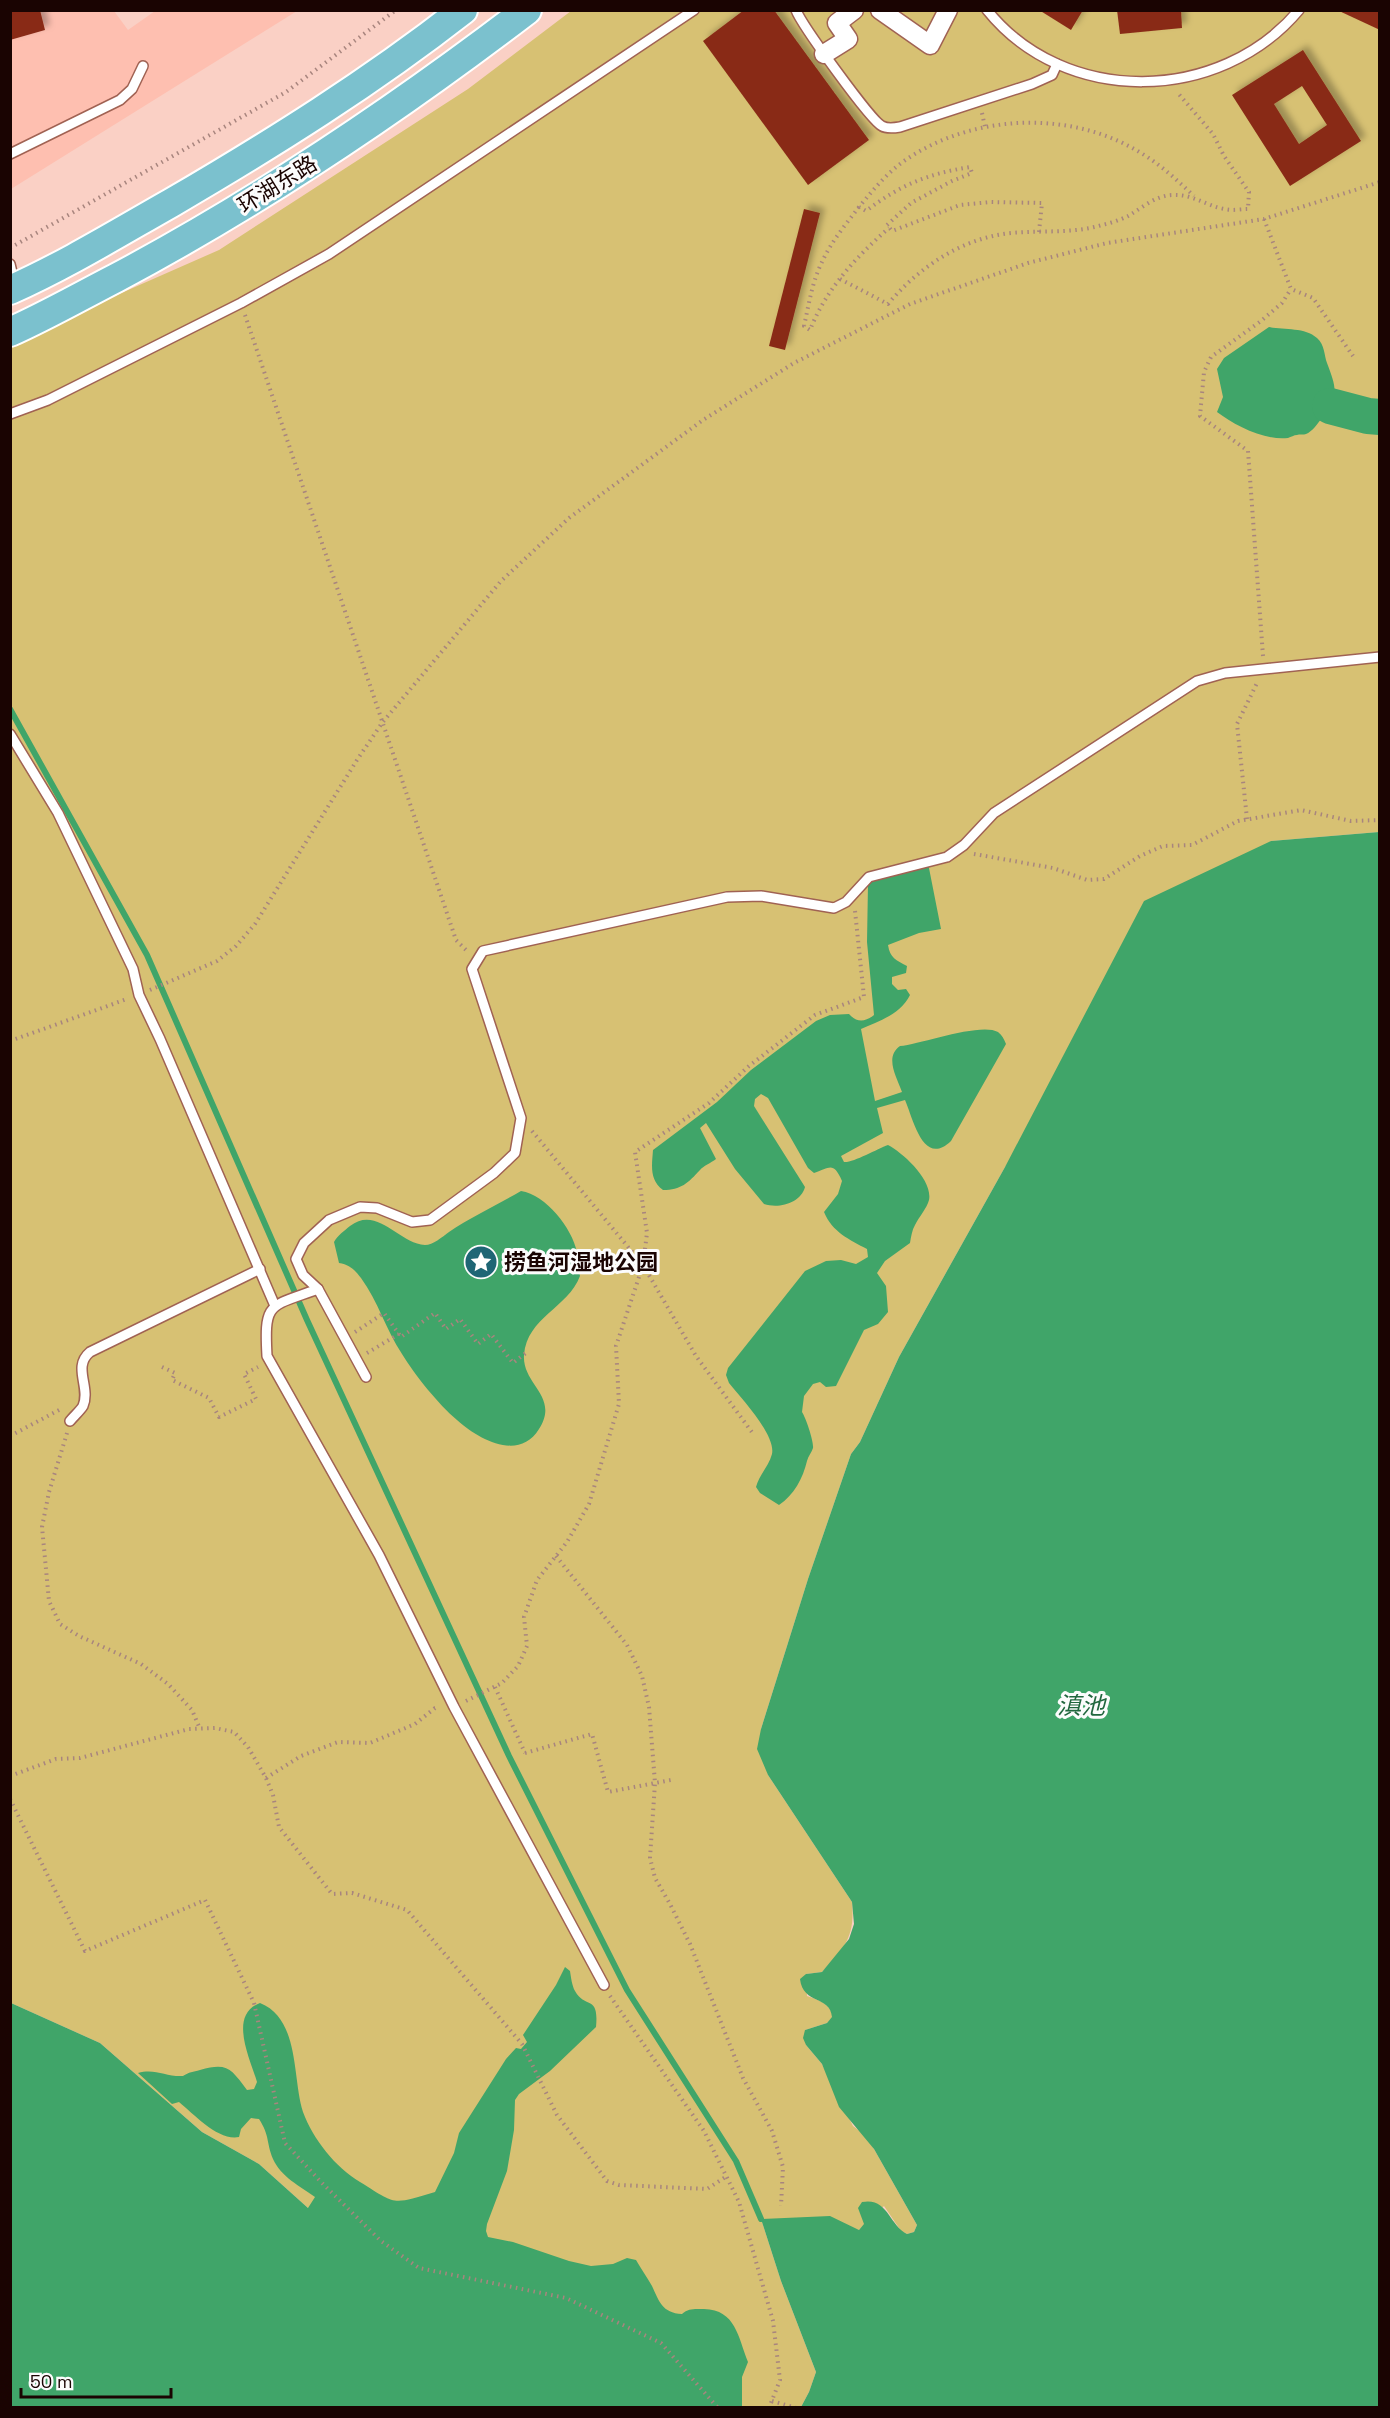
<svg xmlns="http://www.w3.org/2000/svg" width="1390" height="2418" font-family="'Space Grotesk','Noto Sans SC',sans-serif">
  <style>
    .built { fill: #febfb0 }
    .green { fill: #d7c173 }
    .water { fill: #40a569 }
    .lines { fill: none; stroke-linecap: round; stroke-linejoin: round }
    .stream { stroke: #40a569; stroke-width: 6 }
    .river { stroke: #40a569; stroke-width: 36 }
    .building { fill: #892c17; fill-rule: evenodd; filter: url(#shadow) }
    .lane-casing { stroke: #a06253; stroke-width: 12 }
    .street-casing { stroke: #a06253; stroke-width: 21 }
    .primary-casing { stroke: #fff; stroke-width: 32 }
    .path { stroke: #a8857e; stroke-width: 4; stroke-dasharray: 1.5 4.5; stroke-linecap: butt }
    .lane { stroke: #fff; stroke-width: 9 }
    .street { stroke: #fff; stroke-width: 18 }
    .primary { stroke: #7bc1ce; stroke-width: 28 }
    .path-bridge { stroke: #a8857e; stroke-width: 4; stroke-dasharray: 1.5 4.5; stroke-linecap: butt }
    .labels { text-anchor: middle; stroke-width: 6; stroke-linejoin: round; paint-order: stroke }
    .street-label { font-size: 22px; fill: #1a0402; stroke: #fcfcfc }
    .poi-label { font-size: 22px; font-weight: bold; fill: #1a0402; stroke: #fcfcfc; text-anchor: start }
    .water-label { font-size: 24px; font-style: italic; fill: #21673e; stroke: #fcfcfc }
  </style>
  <defs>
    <filter id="shadow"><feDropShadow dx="5" dy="-5" stdDeviation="3" flood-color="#0004"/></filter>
  </defs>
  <rect width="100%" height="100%" fill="#fad0c5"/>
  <path class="built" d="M11,11H114L128,30L155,11H297L11,189Z"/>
  <path class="green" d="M571,11H1379V832L1271,841L1005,1167L899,1357L860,1442L851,1454L808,1579L761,1729L768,1775L852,1902C855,1936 846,1947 822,1972L806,1974L807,1996C819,2000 831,2004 833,2017L827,2023L805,2030L806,2045L822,2064L853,2126L865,2135L874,2149L917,2225L914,2232L907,2234L901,2231L884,2206L859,2230L761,2219L781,2281L816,2372L809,2392L801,2407H683L308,2208L259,2164L202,2132L100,2043L11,2003L10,342L219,250L468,89Z"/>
  <g class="water">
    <path d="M1269,327C1284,330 1305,327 1317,338C1325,345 1324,355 1327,363C1336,387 1340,397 1322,418C1318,423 1312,432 1306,434C1304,435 1299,434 1297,435C1294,435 1291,437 1288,438C1265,441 1234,425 1217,412L1223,397L1217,369L1224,358Z"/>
    <path d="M1379,832V2407H801L809,2392L816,2372L781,2281L761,2219L830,2216L859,2230L864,2224L858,2208L862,2202C888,2197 889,2225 907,2234L914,2232L917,2225L874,2149L839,2107L822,2064L806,2045L803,2038L805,2030L827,2023L832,2017C830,1995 803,2005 800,1979L806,1974L822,1972L849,1939L854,1924L852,1902L768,1775L757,1749L761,1729L808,1579L851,1454L860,1442L899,1357L1005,1167L1144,901L1271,841Z"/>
    <path d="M928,863L941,929L919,933L888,945C890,958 896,960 907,966L906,973L892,977V984L898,990L906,989L910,995C901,1014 879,1021 861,1029L875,1101L902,1092C897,1078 884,1057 900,1046C921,1044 981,1022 998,1032C1002,1035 1004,1039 1006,1044L951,1141C923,1168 913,1118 905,1100L877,1108L883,1133L841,1156L844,1162C853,1163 877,1149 888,1145C903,1153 933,1180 929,1200C927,1208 919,1217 915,1225C912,1230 911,1237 910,1243L885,1261L877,1273L886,1286L888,1312L878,1324L864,1330L836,1386L826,1387L820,1382L813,1384L804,1396L802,1412C806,1418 814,1442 813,1448C812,1452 808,1456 807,1461C803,1478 794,1495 779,1505L760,1493L756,1487C759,1475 769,1466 772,1454C776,1435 741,1398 729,1383L726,1375L728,1368L805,1271L826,1261L841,1260L856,1264L868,1257L867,1249C850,1240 832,1232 824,1212L838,1194L842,1181C833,1161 830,1168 814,1173L808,1168L768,1098L761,1094L755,1099L754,1106L805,1187C801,1203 779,1209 764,1204L735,1169L706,1123L700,1128L716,1159C711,1163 703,1166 700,1170C688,1183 681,1190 663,1190C649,1180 652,1165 653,1150L717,1102L751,1070L816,1021L830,1015L849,1014C857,1023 865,1022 874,1015L867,942L868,884L875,877Z"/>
    <path d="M521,1191C546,1195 572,1228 577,1252C578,1260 578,1268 580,1276C568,1308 527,1317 524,1355C522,1385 560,1396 539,1429C519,1462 478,1439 457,1420C438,1404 415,1375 402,1354C386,1330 378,1301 361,1278C354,1269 350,1265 339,1263L334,1242C338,1235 344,1231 350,1226C377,1205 398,1243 425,1245C433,1245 442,1237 449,1232C471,1217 497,1205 521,1191Z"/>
    <path d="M565,1967L570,1971C571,1977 572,1986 575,1991C586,2010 599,1994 596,2027L550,2071L519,2094L515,2100L514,2130L507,2171L487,2224L486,2231L488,2237L513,2242L569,2261L591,2266L613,2264L627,2258L636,2260C641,2269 647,2277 652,2286C659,2301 662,2313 682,2314C689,2308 694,2309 704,2309C736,2310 738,2337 748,2362L742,2377V2407H11V2003L100,2043L202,2132L259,2164L308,2208L315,2197C300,2186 281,2177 273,2159C266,2142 270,2136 259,2119L251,2118L241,2129L239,2137C218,2141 195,2115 179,2102L172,2104L138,2073C155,2068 166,2077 183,2076C189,2072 193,2072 200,2070C228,2062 231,2069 247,2090L254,2089L257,2082C250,2058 228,2015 260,2003C300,2019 292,2077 303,2112C313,2139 335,2167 360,2182C397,2205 391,2205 435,2192L454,2153L459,2133L506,2059L516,2048L521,2049L527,2042L523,2035L556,1985Z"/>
  </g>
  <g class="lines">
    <path class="stream" d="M10,709L147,955L307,1320L509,1756L627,1990L736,2161L761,2219"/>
    <path class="river" d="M1330,406L1368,416L1380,417"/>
  </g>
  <g class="building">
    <path d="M10,10H40L45,30L10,40Z"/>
    <path d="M744,10H774L869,140L808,185L703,41Z"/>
    <path d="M1039,10H1083L1071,30Z"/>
    <path d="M1117,10H1181L1182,28L1120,34Z"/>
    <path d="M1337,10H1380V30Z"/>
    <path d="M1303,50L1361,141L1290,186L1232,95ZM1302,86L1327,125L1299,144L1274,104Z"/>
    <path d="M804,209L820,213L785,350L769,346Z"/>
  </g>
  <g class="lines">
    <defs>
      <g id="lane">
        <path d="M796,10C801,24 871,121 882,126C887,129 894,128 900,127L1032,84L1052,75L1057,64"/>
        <path d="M987,10C1065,107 1220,104 1299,10"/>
        <path d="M10,154L120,100L132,89L143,66"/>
        <path d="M10,264L15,285"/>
        <path d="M10,414L48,400L241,303L329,254L694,10"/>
        <path d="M10,734L58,813L133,969L139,995L160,1039L275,1306"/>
        <path d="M318,1289C269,1307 264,1301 267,1356L379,1555L454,1707L604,1985"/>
        <path d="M366,1377L318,1289L303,1275L296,1259L304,1243L329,1220L360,1207L377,1208L412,1222L430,1220L494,1173L515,1153L521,1118L472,969L483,951L727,897L761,896L834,908L846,902L869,877L947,857L964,845L994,813L1197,681L1225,673L1380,657"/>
        <path d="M70,1421C74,1416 80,1411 83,1406C91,1387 72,1367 90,1352L260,1269"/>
      </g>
      <g id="street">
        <path d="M880,10L930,45L948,10"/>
        <path d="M824,54L848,39L837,23L854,10"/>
      </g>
      <g id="primary">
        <path d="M10,290C66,265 118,233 171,203C272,144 371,82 463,10"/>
        <path d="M10,332C46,316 81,296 116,278C261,201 396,110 527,10"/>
      </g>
    </defs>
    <use href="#lane" class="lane-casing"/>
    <use href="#street" class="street-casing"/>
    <use href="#primary" class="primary-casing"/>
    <g class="path">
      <path d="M982,113L985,127"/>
      <path d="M859,207C846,224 831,242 822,262C812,282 809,304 804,326L810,330C826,289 857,256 889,228"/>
      <path d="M1264,219L1291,289L1313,298L1353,356"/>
      <path d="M1039,232L1042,203L991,202L960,205L892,231L887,225L911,203L952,181L972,173L970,167C927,174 900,185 866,211L859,207C873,190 886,174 904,161C972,114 1070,109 1141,153C1161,165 1177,180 1194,196"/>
      <path d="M10,248L286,92L396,10"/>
      <path d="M840,279L888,304C919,267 962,238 1011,233C1042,230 1072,234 1102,225C1111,223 1120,220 1128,216C1142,208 1156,195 1173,195C1193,194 1206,206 1225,209C1232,211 1241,209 1248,209L1249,192L1224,156L1213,134L1177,92"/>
      <path d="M245,315L456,940L468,952"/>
      <path d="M1263,656L1248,451L1200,416L1204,372L1211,357L1261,321L1282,303L1291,289"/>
      <path d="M1247,819L1237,724L1257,683"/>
      <path d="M974,854L1053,868L1087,880L1104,879L1140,856L1163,846L1192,845L1238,821L1301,810L1351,821L1380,820"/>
      <path d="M150,990L217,961L236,946L255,924L357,760L382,723L501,581L569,518L703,420L794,363L910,304L1028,263L1107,243L1264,219L1380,182"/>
      <path d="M10,1041L127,999"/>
      <path d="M532,1131L643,1265L696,1356L754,1435"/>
      <path d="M355,1332L384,1313L401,1337L435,1313L446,1329L460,1319L478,1344L491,1334L513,1363L527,1352"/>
      <path d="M367,1353L399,1334"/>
      <path d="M162,1367L175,1373L172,1380L209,1398L219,1417L256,1399L244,1374L258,1367"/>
      <path d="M67,1433L49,1492L42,1527L49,1601L60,1624L79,1636L141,1664L168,1684L192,1710L200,1729"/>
      <path d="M10,1436L61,1409"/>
      <path d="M556,1556L627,1645L642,1676L649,1707L655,1783L650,1858L655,1878L670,1904L690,1944L743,2078L772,2131L783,2167L781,2206"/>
      <path d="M495,1687L525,1753"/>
      <path d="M466,1701L502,1683L518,1666L527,1646L524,1617L537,1580L567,1542L589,1504L619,1404L616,1346L643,1265L647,1233L635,1152L709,1103L749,1066L815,1015L864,997L855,911"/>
      <path d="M10,1776L56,1759L80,1758L189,1729L215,1728L234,1732L248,1747L266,1778L273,1795L279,1827L332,1894L352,1893L407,1910L522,2044L557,2115L607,2181L619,2185L707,2189L727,2176"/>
      <path d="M266,1778L301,1756L338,1742L370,1743L415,1724L435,1708L439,1707"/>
      <path d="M10,1799L85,1951L205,1900L254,2003L285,2143L321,2182L381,2241L419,2268L566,2298L661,2343L718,2408"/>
      <path d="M610,1996L704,2131L739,2202L773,2321L780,2380L769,2408"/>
      <path d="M772,2401L796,2408"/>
    </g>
    <use href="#lane" class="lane"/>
    <use href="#street" class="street"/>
    <use href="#primary" class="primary"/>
    <path class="path-bridge" d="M525,1753L592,1734L608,1792L671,1780"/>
  </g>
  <defs>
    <symbol id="sight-disc" viewBox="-11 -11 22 22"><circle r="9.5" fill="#1f6675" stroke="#fcfcfc"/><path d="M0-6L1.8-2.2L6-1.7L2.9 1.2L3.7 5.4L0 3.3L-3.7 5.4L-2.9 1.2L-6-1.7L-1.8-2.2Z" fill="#fff"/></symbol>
  </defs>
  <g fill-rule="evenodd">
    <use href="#sight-disc" x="462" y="1243" width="38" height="38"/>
  </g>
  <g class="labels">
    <g class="street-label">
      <text transform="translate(277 184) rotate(-32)" y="8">环湖东路</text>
    </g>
    <g class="poi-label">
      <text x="504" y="1270">捞鱼河湿地公园</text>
    </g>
    <g class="water-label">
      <text x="1081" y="1714">滇池</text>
    </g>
  </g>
  <rect width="1390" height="2418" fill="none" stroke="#1a0402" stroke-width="24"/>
  <path d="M21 2388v9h150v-9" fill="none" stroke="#1a0402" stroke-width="3"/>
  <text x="30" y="2388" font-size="18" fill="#1a0402" stroke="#fcfcfc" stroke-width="4.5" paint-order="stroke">50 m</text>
</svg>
